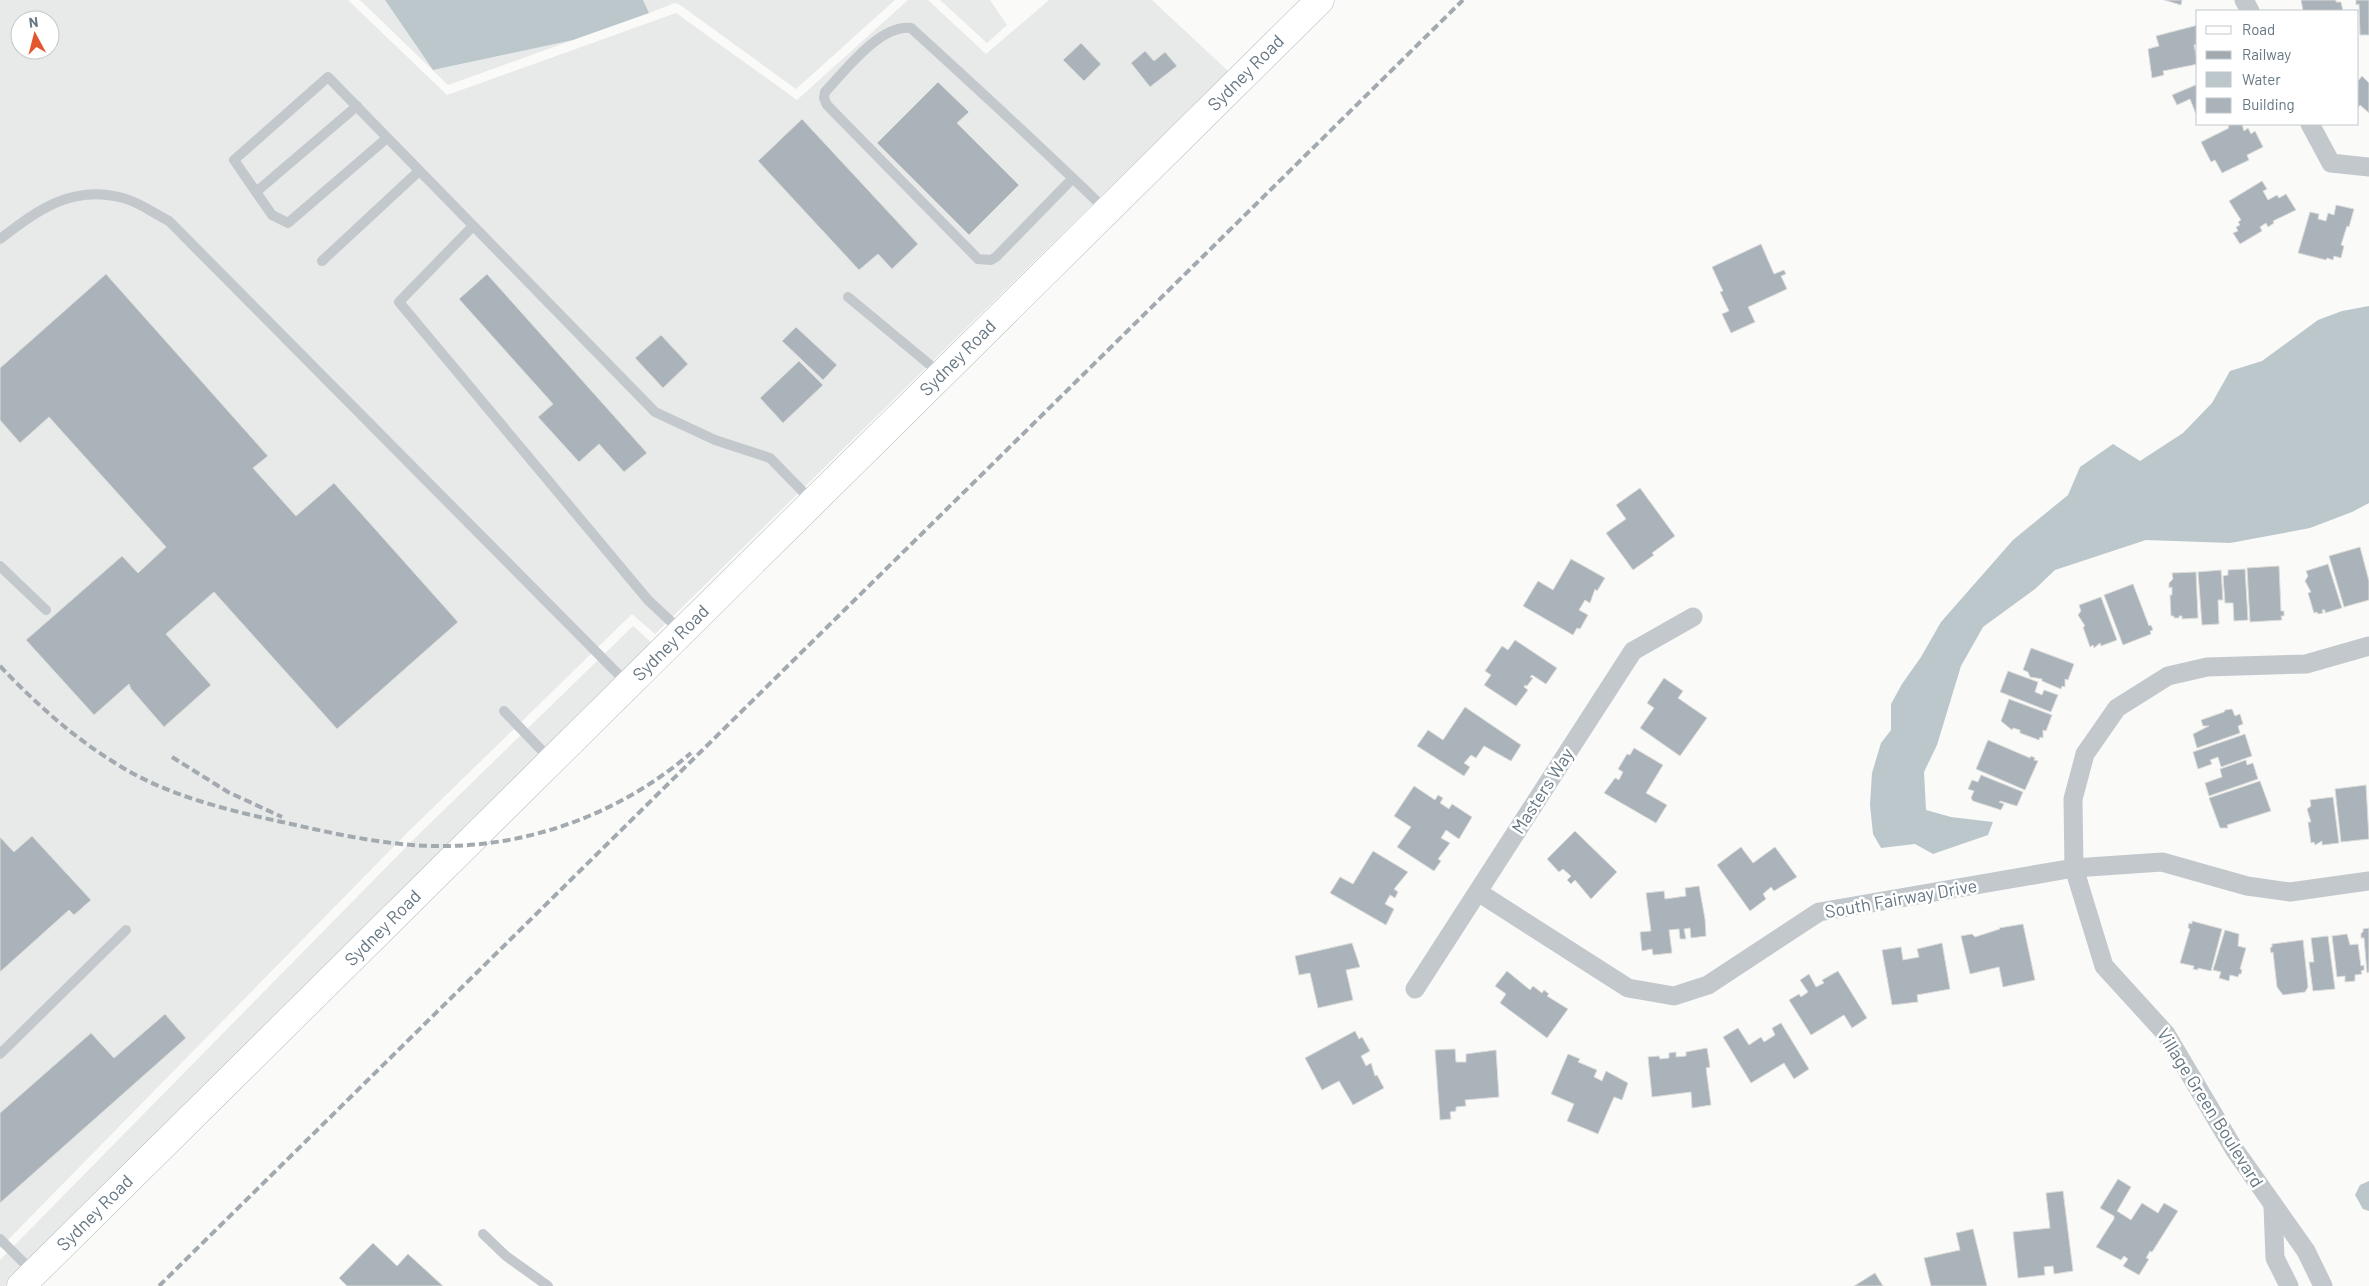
<svg xmlns="http://www.w3.org/2000/svg" width="2369" height="1286" font-family="Barlow,sans-serif">
  <style>
    .built { fill: #e8e9e9; fill-rule: evenodd }
    .water { fill: #bbc7cb }
    .building { fill: #aab3b9; stroke: #dcdcda }
    .lines { fill: none; stroke-linecap: round; stroke-linejoin: round }
    .secondary-casing { stroke: #b3babf; stroke-width: 29 }
    .lane { stroke: #c3c8cc; stroke-width: 10 }
    .street { stroke: #c3c8cc; stroke-width: 19 }
    .secondary { stroke: #fff; stroke-width: 28 }
    .rail { stroke: #a2aab0; stroke-width: 4; stroke-dasharray: 8 4; stroke-linecap: butt }
    .labels { text-anchor: middle; stroke-width: 5; stroke-linejoin: round; paint-order: stroke }
    .street-label { font-size: 18px; fill: #657683; stroke: #fff }
  </style>
  <rect width="100%" height="100%" fill="#fafaf8"/>
  <g class="built">
    <path d="M0,0H348L447,95L676,13L797,100L908,0H928L986,54L1049,0H1152L1228,71L655,634L632,614L408,832L0,1248ZM20,20H50V50H20Z"/>
    <path d="M360,0H385L434,70L573,40L448,85Z"/>
    <path d="M643,0H895L796,89L680,5L675,3L649,13Z"/>
    <path d="M940,0H990L1007,25L987,43Z"/>
    <path d="M633,626L652,643L219,1076L5,1286H0V1260L414,839Z"/>
  </g>
  <g class="water">
    <path d="M385,0H643L649,13L573,40L433,70Z"/>
    <path d="M2369,306V503L2352,512L2310,528L2230,543L2146,540L2055,570L2035,589L1983,627L1961,666L1937,745L1924,772L1926,810L1951,817L1993,822L1988,835L1933,854L1915,844L1881,848L1873,834L1870,805L1872,773L1881,743L1891,730V704L1902,684L1921,657L1941,622L2013,540L2068,495L2080,467L2113,444L2140,461L2183,433L2212,403L2230,371L2262,361L2318,320L2342,311Z"/>
    <path d="M2369,1181V1211L2363,1209L2355,1195L2360,1185Z"/>
  </g>
  <g class="building">
    <path d="M2164,0H2182L2181,5Z"/>
    <path d="M2301,0H2336V2H2341L2343,11H2303Z"/>
    <path d="M2356,0H2369V35H2360L2359,4L2356,5Z"/>
    <path d="M2198,25V44L2194,45L2198,64L2163,71L2164,75L2152,78L2148,49L2159,46L2156,36Z"/>
    <path d="M1081,43L1101,64L1084,81L1063,60Z"/>
    <path d="M1145,51L1154,61L1165,52L1177,66L1150,87L1131,63Z"/>
    <path d="M2362,76L2369,83V113L2360,105L2358,108V81Z"/>
    <path d="M938,82L969,112L957,123L1019,185L969,235L877,143Z"/>
    <path d="M2198,84V119L2190,99L2177,105L2172,95Z"/>
    <path d="M802,119L918,244L892,269L878,254L859,270L758,161Z"/>
    <path d="M2233,124H2242L2244,131L2248,128L2251,134L2255,131L2263,147L2247,155L2249,160L2222,173L2215,160L2211,162L2201,142L2229,128L2228,126Z"/>
    <path d="M2262,181L2267,189L2263,191L2268,200L2277,195L2279,198L2286,194L2296,210L2273,221L2274,223L2268,227L2266,223L2260,227L2262,231L2240,244L2233,233L2238,231L2236,227L2240,225L2238,222L2241,220L2229,201Z"/>
    <path d="M2336,205L2354,209L2349,227L2347,226L2341,245L2344,246L2341,258L2334,256L2333,260L2327,258L2326,260L2298,253L2310,212L2319,214L2318,219L2326,221L2328,213L2334,215Z"/>
    <path d="M1761,244L1774,274L1784,270L1786,274L1781,276L1787,289L1748,307L1755,322L1731,333L1722,314L1729,311L1720,292L1723,291L1712,267Z"/>
    <path d="M106,274L268,456L253,468L296,516L334,483L458,622L337,729L214,592L166,634L211,685L164,727L131,689L129,684L94,715L26,640L122,556L138,573L166,547L49,417L20,443L0,420V368Z"/>
    <path d="M487,274L647,453L624,472L599,444L579,462L538,417L553,404L459,299Z"/>
    <path d="M796,327L837,365L823,380L782,341Z"/>
    <path d="M661,335L688,364L663,388L635,358Z"/>
    <path d="M799,361L823,385L783,423L760,398Z"/>
    <path d="M1640,488L1675,536L1652,553L1654,555L1633,570L1606,533L1626,519L1616,505Z"/>
    <path d="M2360,547L2369,581V600L2344,607L2329,556Z"/>
    <path d="M1571,559L1605,578L1597,591L1595,589L1590,603L1585,600L1579,610L1588,615L1580,629L1577,628L1573,635L1523,606L1538,581L1553,590Z"/>
    <path d="M2328,564L2342,608L2325,613V610H2322L2323,613L2318,614L2317,612L2314,613L2308,593L2311,592L2305,581L2308,576L2306,571Z"/>
    <path d="M2279,566L2281,611H2284V616H2281L2282,620L2250,622L2247,568Z"/>
    <path d="M2245,569L2248,620L2234,621L2233,603H2225L2223,576L2228,575V570Z"/>
    <path d="M2221,570L2223,600H2218L2219,624L2202,625L2198,572Z"/>
    <path d="M2196,572L2198,618L2182,619V616H2179V618H2174V616H2171L2170,595H2172V587L2169,588V583L2173,579L2172,573Z"/>
    <path d="M2133,584L2149,626L2151,625L2153,630L2150,631L2151,634L2123,645L2104,595Z"/>
    <path d="M2101,597L2117,640L2101,646L2100,643L2094,648L2093,645L2090,647L2083,627L2085,626L2078,615L2081,611L2079,605Z"/>
    <path d="M1515,640L1557,668L1546,684L1532,675L1530,677L1533,678L1527,686L1525,685L1524,687L1528,690L1516,706L1484,685L1491,675L1485,671L1502,646L1508,650Z"/>
    <path d="M2031,648L2074,664L2068,680L2065,679V687L2062,686L2061,689L2042,681V679L2030,677L2028,672L2023,670Z"/>
    <path d="M2008,671L2038,682L2035,692L2042,695L2044,690L2058,695L2051,712L2000,692Z"/>
    <path d="M1664,678L1683,691L1678,698L1707,718L1680,756L1640,728L1654,708L1647,703Z"/>
    <path d="M2009,699L2052,715L2046,731L2043,730V738L2040,737L2039,740L2020,733V730L2013,728L2012,730L2001,721Z"/>
    <path d="M1465,707L1521,745L1511,761L1484,746L1476,758L1471,755L1464,763L1470,767L1464,776L1417,746L1428,730L1443,740Z"/>
    <path d="M2232,709L2235,716L2240,714L2243,724L2238,726L2240,733L2197,748L2193,734L2209,726H2203L2201,720L2224,712L2225,710Z"/>
    <path d="M2245,734L2252,756L2221,767L2218,757L2210,760L2212,764L2198,769L2193,752Z"/>
    <path d="M1988,740L2030,758L2031,756L2035,758L2034,760L2038,761L2025,790L1976,769Z"/>
    <path d="M1634,748L1663,765L1646,793L1667,805L1656,823L1604,793L1615,778L1619,780L1623,772L1618,769L1627,754L1630,755Z"/>
    <path d="M2246,760L2247,765L2253,763L2258,779L2209,796L2205,783L2222,777L2220,769Z"/>
    <path d="M1981,775L2023,792L2017,806L2000,801L1999,802L2004,804L2001,810L1973,801L1971,798L1974,791L1968,789L1972,780L1978,782Z"/>
    <path d="M2260,781L2271,811L2227,825L2228,828H2220L2209,798Z"/>
    <path d="M2366,785L2369,839L2341,842L2335,789Z"/>
    <path d="M1414,786L1435,800L1438,795L1443,798L1440,803L1449,809L1452,804L1472,817L1459,839L1446,830L1441,838L1450,843L1438,859L1441,861L1434,871L1397,847L1411,827L1394,816Z"/>
    <path d="M2333,797L2339,843L2322,845V841L2315,845L2314,842L2311,843L2308,822H2311L2307,809L2311,806L2310,800Z"/>
    <path d="M1575,831L1617,872L1591,899L1575,880L1571,884L1567,880L1571,876L1563,869L1559,872L1547,859Z"/>
    <path d="M32,836L91,900L74,915L69,910L0,972V837L14,852Z"/>
    <path d="M1741,847L1753,863L1775,847L1797,877L1774,891L1771,887L1763,894L1766,899L1750,911L1717,865Z"/>
    <path d="M1373,851L1408,872L1394,889L1398,892L1395,898L1390,895L1385,904L1394,909L1386,925L1330,893L1340,877L1353,884Z"/>
    <path d="M1699,886L1705,919L1706,936L1691,938L1690,928L1684,929L1686,939H1680L1679,929L1669,930L1672,953L1653,955L1652,949L1642,951L1640,932L1651,931L1646,893L1664,891L1665,899L1686,896L1685,888Z"/>
    <path d="M2192,921L2222,929L2211,971L2198,968V970L2193,969L2194,966L2180,963L2190,929L2188,928L2189,923L2192,924Z"/>
    <path d="M2023,924L2035,980L2003,987L1999,967L1970,974L1961,936L1972,934L1975,937L2000,929L1999,928Z"/>
    <path d="M2369,928V972L2367,973L2364,938H2361V933L2363,932V929Z"/>
    <path d="M2225,930L2239,934L2238,946L2246,948L2240,969L2242,970L2241,974H2239L2238,977L2230,975L2229,981L2219,978L2221,972L2213,970Z"/>
    <path d="M2347,934L2350,945L2358,944L2361,966L2364,965V970L2361,971L2362,974L2355,975V981L2345,982V976L2337,977L2332,936Z"/>
    <path d="M2328,936L2335,989L2313,991L2309,962H2314L2311,938Z"/>
    <path d="M2303,940L2308,987L2305,992L2283,995L2277,987L2273,952L2271,953L2270,948L2272,947V944Z"/>
    <path d="M1352,943L1360,967L1346,970L1353,1000L1318,1008L1310,973L1299,975L1295,956Z"/>
    <path d="M1942,943L1950,989L1917,995L1918,1002L1892,1005L1882,950L1901,947L1903,960L1919,957L1917,949Z"/>
    <path d="M1507,971L1530,990L1533,986L1542,993L1544,990L1549,994L1547,996L1568,1009L1547,1038L1500,1003L1506,994L1495,986Z"/>
    <path d="M1838,971L1867,1018L1852,1028L1844,1015L1811,1035L1789,1000L1799,994L1801,997L1808,992L1800,980L1809,974L1816,987L1824,983L1822,980Z"/>
    <path d="M165,1014L186,1038L0,1203V1113L91,1033L114,1058Z"/>
    <path d="M1781,1023L1809,1069L1794,1079L1784,1063L1751,1083L1723,1037L1738,1028L1749,1045L1761,1037L1764,1042L1775,1035L1772,1028Z"/>
    <path d="M1355,1031L1359,1039L1362,1037L1370,1051L1361,1056L1366,1066L1371,1063L1375,1076L1377,1075L1384,1088L1353,1105L1339,1081L1322,1090L1305,1058Z"/>
    <path d="M1707,1048L1710,1067L1706,1068L1711,1105L1692,1108L1691,1092L1652,1097L1648,1057L1659,1056L1660,1059L1669,1058V1053L1676,1052V1057L1686,1056V1052Z"/>
    <path d="M1455,1049L1456,1062H1466V1054L1496,1050L1499,1097L1465,1100L1466,1106L1456,1107V1111L1450,1112L1451,1119L1440,1120L1435,1050Z"/>
    <path d="M1568,1054L1580,1059L1578,1062L1597,1070L1594,1077L1602,1081L1606,1071L1628,1083L1622,1100L1614,1097L1598,1134L1567,1121L1574,1104L1551,1094Z"/>
    <path d="M2118,1179L2131,1187L2117,1211L2131,1220L2142,1203L2158,1213L2164,1203L2178,1211L2152,1252L2150,1251L2146,1258L2149,1259L2139,1275L2123,1266L2128,1259L2124,1256L2121,1260L2096,1247L2114,1219V1216L2100,1208Z"/>
    <path d="M2063,1191L2073,1271L2054,1274L2053,1266L2044,1267L2045,1275L2018,1278L2013,1232L2050,1228L2046,1193Z"/>
    <path d="M1973,1229L1987,1286H1931L1924,1258L1960,1250L1956,1233Z"/>
    <path d="M373,1243L397,1266L408,1254L443,1286H347L339,1278Z"/>
    <path d="M1875,1273L1883,1286H1854Z"/>
  </g>
  <g class="lines">
    <defs>
      <path id="secondary" d="M21,1286L1320,0"/>
    </defs>
    <use href="#secondary" class="secondary-casing"/>
    <g class="lane">
      <path d="M387,138L288,223L272,215L234,160L328,77L655,412L715,440L770,458L812,501"/>
      <path d="M1073,178L996,257L991,260L978,259L827,105L824,98L825,92C845,71 880,24 911,28C977,88 1042,148 1106,210"/>
      <path d="M256,192L357,106"/>
      <path d="M473,226L399,302L648,600L681,631"/>
      <path d="M0,239C38,210 72,184 123,198C139,202 155,214 169,221L628,684"/>
      <path d="M322,261L419,171"/>
      <path d="M848,297L941,374"/>
      <path d="M0,566L46,610"/>
      <path d="M504,711L551,760"/>
      <path d="M0,1054L126,930"/>
      <path d="M483,1234L506,1256L548,1286"/>
      <path d="M0,1239L33,1272"/>
    </g>
    <g class="street">
      <path d="M2244,0L2250,11"/>
      <path d="M2310,124L2331,163L2369,167"/>
      <path d="M1478,892L1628,988L1674,996L1708,985L1819,912L2074,868L2162,862L2247,886L2290,892L2369,881"/>
      <path d="M1415,989L1633,651L1693,617"/>
      <path d="M2273,1207L2275,1258L2289,1286"/>
      <path d="M2323,1286L2306,1251L2234,1149L2166,1034L2104,966L2074,868L2073,799L2085,754L2117,708L2168,676L2207,667L2306,664L2369,646"/>
    </g>
    <use href="#secondary" class="secondary"/>
    <g class="rail">
      <path d="M0,666C36,704 75,739 120,766C169,796 227,810 282,822C332,833 382,845 434,846C527,848 620,814 691,753"/>
      <path d="M172,757L228,792L282,817"/>
      <path d="M159,1286L1463,0"/>
    </g>
  </g>
  <g class="labels">
    <g class="street-label">
      <text transform="translate(1246 73) rotate(-45)" y="6">Sydney Road</text>
      <text transform="translate(958 358) rotate(-45)" y="6">Sydney Road</text>
      <text transform="translate(671 643) rotate(-45)" y="6">Sydney Road</text>
      <text transform="translate(1543 791) rotate(-57)" y="6">Masters Way</text>
      <text transform="translate(1901 899) rotate(-10)" y="6">South Fairway Drive</text>
      <text transform="translate(383 928) rotate(-45)" y="6">Sydney Road</text>
      <text transform="translate(2210 1108) rotate(58)" y="6">Village Green Boulevard</text>
      <text transform="translate(95 1213) rotate(-45)" y="6">Sydney Road</text>
    </g>
  </g>
  <rect x="2196" y="10" width="162" height="115" fill="#ffffff" stroke="#c1c8cd"/>
  <rect x="2206" y="26" width="25" height="8" fill="#ffffff" stroke="#c1c8cd"/>
  <text x="2242" y="35" font-size="15" fill="#657683">Road</text>
  <rect x="2206" y="51" width="25" height="8" fill="#a2aab0" stroke="#c1c8cd"/>
  <text x="2242" y="60" font-size="15" fill="#657683">Railway</text>
  <rect x="2206" y="72" width="25" height="15" fill="#bbc7cb" stroke="#c1c8cd"/>
  <text x="2242" y="85" font-size="15" fill="#657683">Water</text>
  <rect x="2206" y="98" width="25" height="15" fill="#aab3b9" stroke="#c1c8cd"/>
  <text x="2242" y="110" font-size="15" fill="#657683">Building</text>
  <g transform="translate(35 35) rotate(353)"><circle r="24" fill="#ffffff" stroke="#c1c8cd"/>
  <path d="M0-4L9 19L0 12L-9 19Z" fill="#e4572e"/>
  <text y="-8" font-size="14" font-weight="bold" text-anchor="middle" fill="#657683">N</text>
  </g>
</svg>
